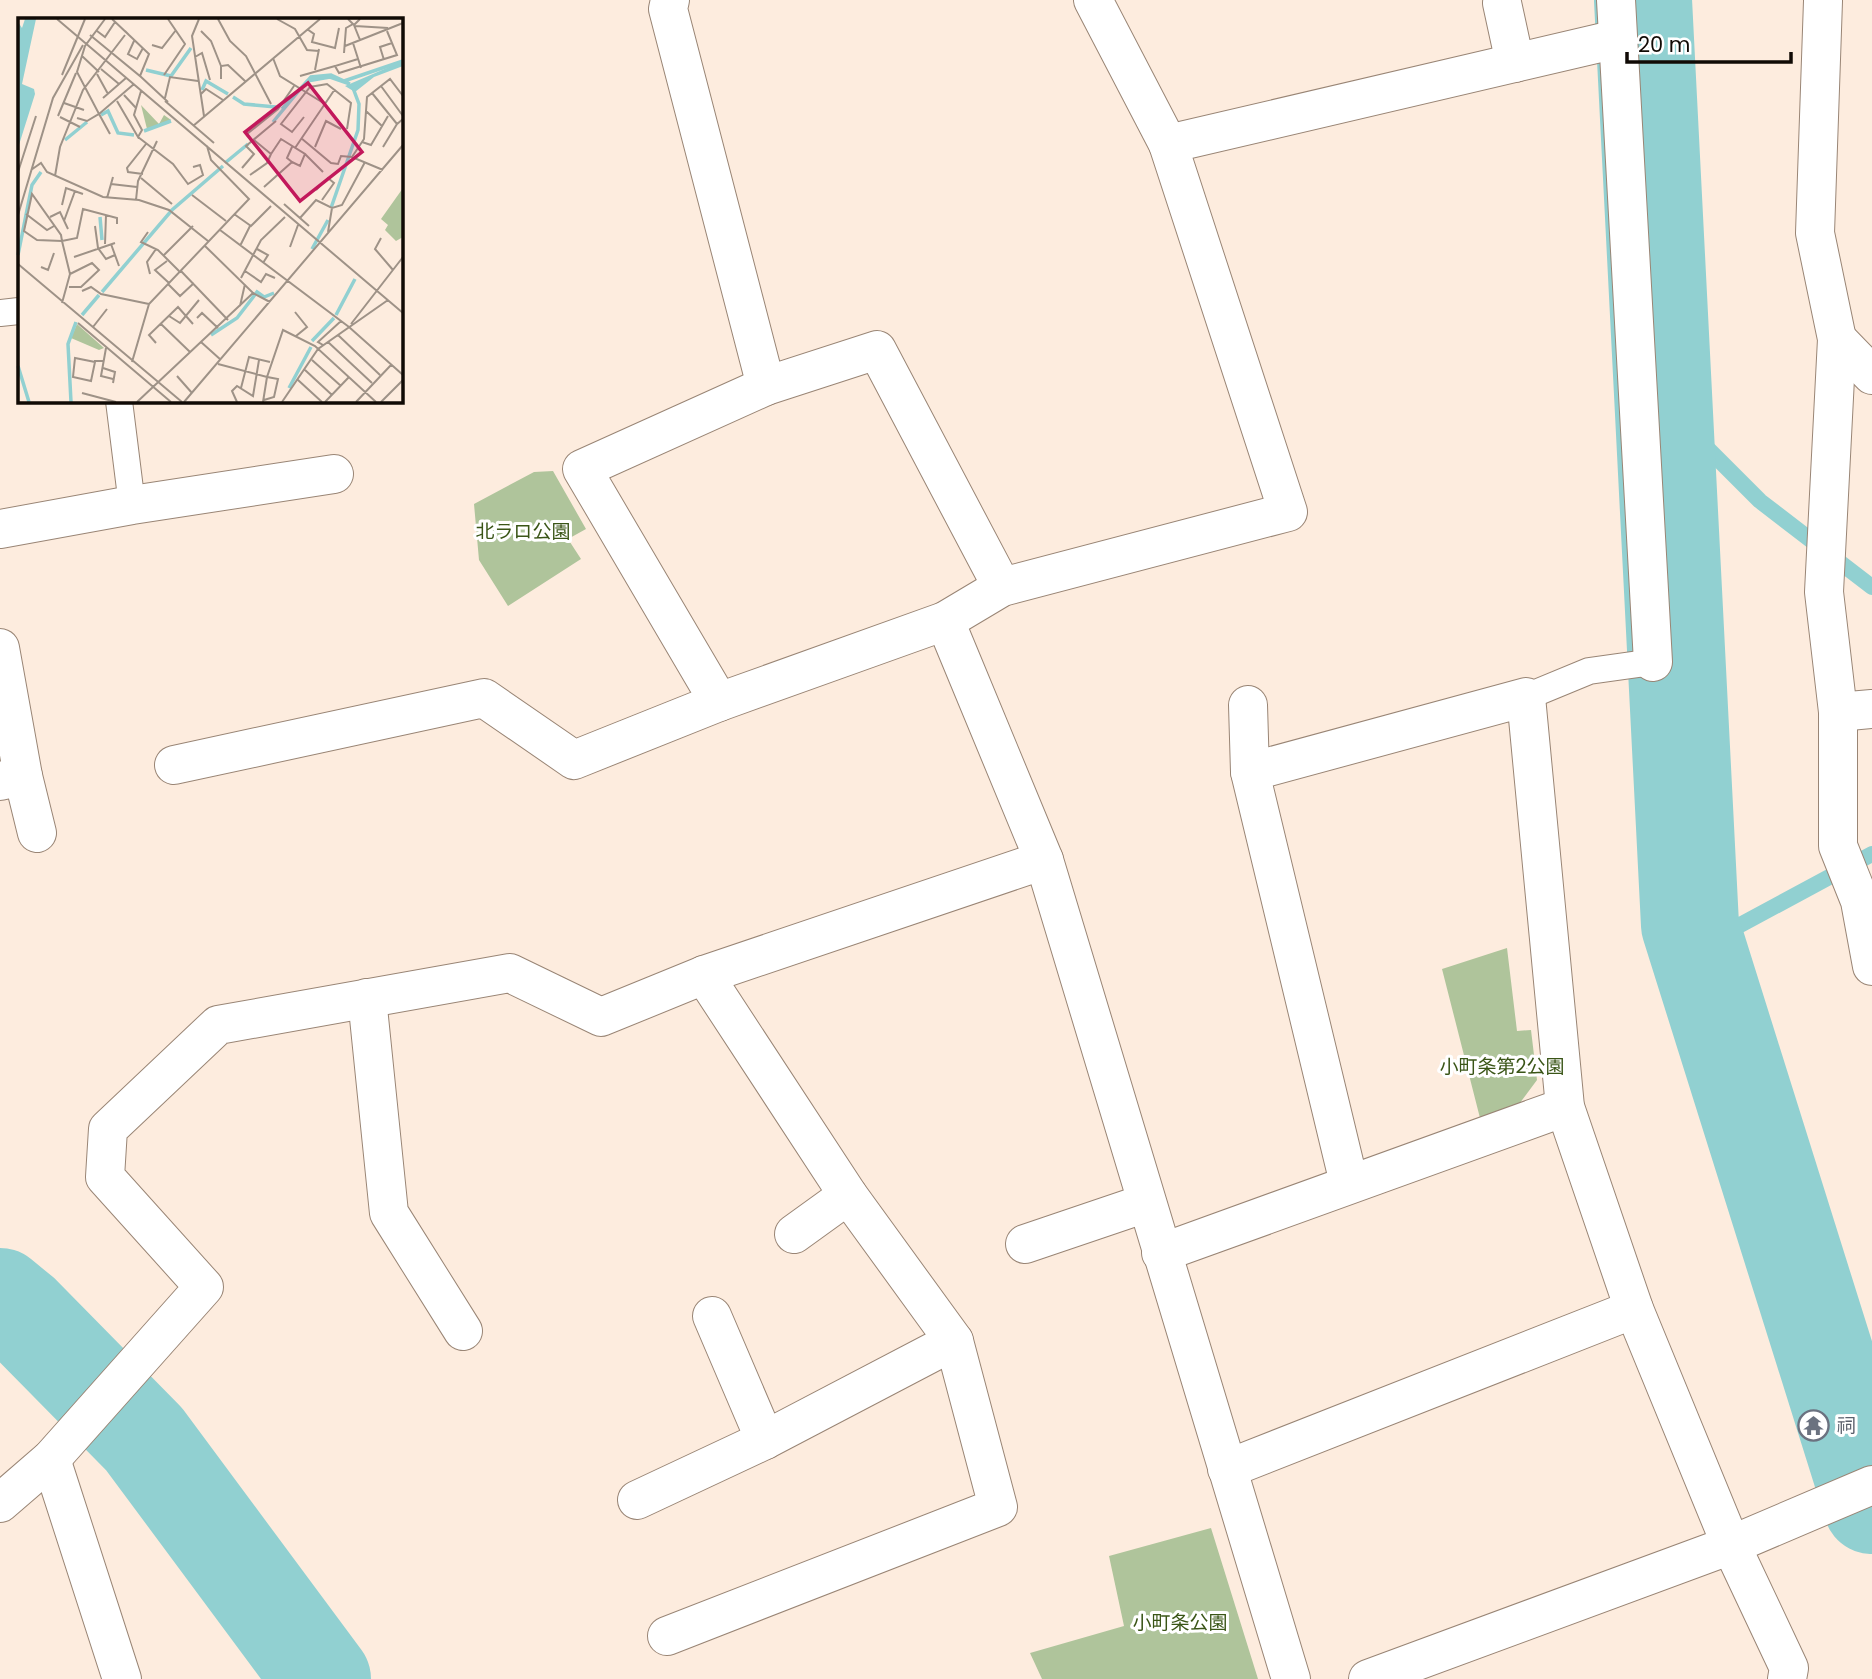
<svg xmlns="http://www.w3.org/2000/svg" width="1872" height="1679" font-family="Poppins,'Noto Sans JP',sans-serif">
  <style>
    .green { fill: #afc49b }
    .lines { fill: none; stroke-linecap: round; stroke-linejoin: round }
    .stream { stroke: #91d0d1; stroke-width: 16 }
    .river { stroke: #91d0d1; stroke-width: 98 }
    .lane-casing { stroke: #998575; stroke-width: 28 }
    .street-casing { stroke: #998575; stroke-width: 40 }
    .lane { stroke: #fff; stroke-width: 26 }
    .street { stroke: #fff; stroke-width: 38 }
    .labels { text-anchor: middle; stroke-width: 6; stroke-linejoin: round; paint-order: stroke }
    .park-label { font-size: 19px; fill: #3a5517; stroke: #fff }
    .worship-label { font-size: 19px; fill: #5b616d; stroke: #fff; text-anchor: start }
    .inset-river { fill: none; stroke: #91d0d1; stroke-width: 3.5 }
    .inset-road { fill: none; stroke: #9e9287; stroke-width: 2 }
    .view { fill: #c2185b; fill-opacity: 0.15; stroke: #c2185b; stroke-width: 3.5 }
    .inset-edge { fill: none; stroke: #100a05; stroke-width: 3.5 }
  </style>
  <rect width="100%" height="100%" fill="#fdecde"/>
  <g class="green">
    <path d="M553,471L586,529L568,539L581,559L508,606L479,560L474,504L534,472Z"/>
    <path d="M1507,948L1517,1031L1531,1030L1537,1080L1517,1107L1480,1118L1442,969Z"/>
    <path d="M1211,1528L1258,1679H1042L1030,1653L1124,1626L1109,1556Z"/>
  </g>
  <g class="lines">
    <g class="stream">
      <path d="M1664,417L1697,438L1760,501L1872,587"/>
      <path d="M1872,854L1729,931L1748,1062L1826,1303L1872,1430"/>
    </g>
    <g class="river">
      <path d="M1643,0L1690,925L1872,1505"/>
      <path d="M0,1297L22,1315L144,1439L322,1679"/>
    </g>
    <defs>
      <g id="lane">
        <path d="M0,313L19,311"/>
        <path d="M119,401L132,505"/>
        <path d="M1526,697L1589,671L1653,662"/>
      </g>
      <g id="street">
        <path d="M670,0L668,9L766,386L877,350L1002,587"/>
        <path d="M1093,0L1168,144L1617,39"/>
        <path d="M1616,0L1653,662"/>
        <path d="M1823,1L1815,233L1837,339L1824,592L1838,712V846L1860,901L1872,966"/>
        <path d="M1502,3L1515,63"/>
        <path d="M1837,339L1872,375"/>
        <path d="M766,386L582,469L719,702L945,621L1002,587L1288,512L1168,144"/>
        <path d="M0,529L132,505L334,474"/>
        <path d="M945,621L1044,860L1291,1679"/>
        <path d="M0,648L23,776L0,781"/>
        <path d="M1248,705L1250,772"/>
        <path d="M1838,712L1872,709"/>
        <path d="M174,765L484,698L574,760L719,702"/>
        <path d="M23,776L37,833"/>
        <path d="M367,998L389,1213L463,1331"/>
        <path d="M1349,1183L1250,772L1526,697L1565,1107L1634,1309L1731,1545L1789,1668L1787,1679"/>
        <path d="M794,1234L848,1195"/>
        <path d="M1025,1244L1146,1203"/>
        <path d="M1161,1253L1565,1107"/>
        <path d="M712,1316L765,1440"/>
        <path d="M51,1459L122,1679"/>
        <path d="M1227,1469L1634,1309"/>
        <path d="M637,1500L765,1440L954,1341"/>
        <path d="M0,1503L51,1459L204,1287L105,1177L108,1129L218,1025L510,973L601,1017L704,975L1044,860"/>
        <path d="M667,1636L998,1507L954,1341L848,1195L704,975"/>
        <path d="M1368,1679L1731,1545L1872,1485"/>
      </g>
    </defs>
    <use href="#lane" class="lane-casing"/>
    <use href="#street" class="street-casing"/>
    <use href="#lane" class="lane"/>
    <use href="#street" class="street"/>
  </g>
  <defs>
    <symbol id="temple-ring" viewBox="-11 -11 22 22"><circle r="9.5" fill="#fff" stroke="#6b7280" stroke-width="1.5"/><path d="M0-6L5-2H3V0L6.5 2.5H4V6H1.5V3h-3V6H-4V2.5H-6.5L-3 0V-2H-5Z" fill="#6b7280"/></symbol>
  </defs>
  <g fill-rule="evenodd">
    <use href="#temple-ring" x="1796" y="1408" width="35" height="35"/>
  </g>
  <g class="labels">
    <g class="park-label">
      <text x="523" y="538">北ラロ公園</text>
      <text x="1502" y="1073">小町条第2公園</text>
      <text x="1180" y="1629">小町条公園</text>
    </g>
    <g class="worship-label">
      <text x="1837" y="1432">祠</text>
    </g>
  </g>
  <g transform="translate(18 18)">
    <rect width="385" height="385" fill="#fdecde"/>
    <path d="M123,87L141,106L146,97L153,102L129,111ZM385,170V219L378,223L367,212L370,207L363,201ZM59,306L86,330L81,332L53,320Z" fill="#afc49b"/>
    <path d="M7,1H18L4,66L16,71L17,76L0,130V4L4,10ZM385,43V48L356,59L337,74L327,68Z" fill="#91d0d1"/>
    <path class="inset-river" d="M128,52L153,58L173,30M184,72L188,63L210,76M215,79L226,86L258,89M264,91L293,59L313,57L326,63L385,43M83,97L90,93L100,115L116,117M255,104L289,63L312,59L332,66M126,113L153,103M47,122L69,104M207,145L230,126M313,190L340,112L341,86L335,70M82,199L84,222M294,231L310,202M0,237L14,167L23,154M84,274L154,192L205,148M64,297L81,277M318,297L337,261M193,317L219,300L239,274L246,279L256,275M294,323L316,300M0,348L11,384M271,370L293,329M53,384L50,326L58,304"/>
    <path class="inset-road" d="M39,1L385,295M87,1L67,28L59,54L81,96L116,66M94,1L111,17L107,13M181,1L174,18L186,98M200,1L212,23L228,38L253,86M259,1L277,11L289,32L301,33M337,8L370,10M289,11L296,16L294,24L317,30L321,10M79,13L87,19L97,4M183,13L193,23L203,48M72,17L122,58L131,36L111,17M342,22L336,7L342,1M116,23L110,36L119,41L125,30M335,25L343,50M134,27L144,30L158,12M327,28L385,5M326,35L328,10L335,6L330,1M64,38L81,54M177,39L184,35L192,62M255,40L262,58L307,86M340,41L317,48L321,55L379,37L369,13M366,42L362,29L374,25M83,51L101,66M297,52L301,31M79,56L90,76M44,57L67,1M146,57L167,26L150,1M122,58L150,84M282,58L317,48M203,61V48L210,47L227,63M363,68L385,98M354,75L379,106L385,101M183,76L188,71L205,82M106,77L118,90L123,73M85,80L108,60M147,80L152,59L180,63M99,83L120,119L124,112L116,97L118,90M147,83L196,125M46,85L66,92M348,93L364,108M40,98L58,55M42,99L62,109M286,99L274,114L263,106L292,69L309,66L333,85L329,111M59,100L69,103L81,96L92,116M175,108L302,1M229,116L260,91L276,68M120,119L155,146L170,166L185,157L182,147L175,149M283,120L313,145L320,146L323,138L334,139L365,152M344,124L353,127L370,98M297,129L308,103L323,111M365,129L379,106M277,130L317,71M253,136L263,121L287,136L282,148L274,144M287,136L305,154M334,139L346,121L349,79L372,61L385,78M224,150L236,136L228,128L258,103M13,152L23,145L29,154L85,179L121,182L151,192L190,223M0,154L18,98M125,156L110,154L109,150L128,126M232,157L249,145L253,136L236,122M37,158L42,129L65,72L107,17M123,160L154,186M93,166L119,169M246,169L274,144L269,140L274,129M298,172L310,160L316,165L304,182M174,177L208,203M89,180L95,159M118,182L120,163L139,123M266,186L291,208M44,187L48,170L65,176M8,196L29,212L36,208M216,196L233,208L253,188M0,197L35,80L65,27M32,199L42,194L50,211M282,200L298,182L314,190L324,187L347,144M46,203L57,173M77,208L80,230L88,241L97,237M202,212L331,309L385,357M130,214L123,224L140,232L161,253M310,214L314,190M363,220L357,231L375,252M87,226L88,197M93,226L101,248M186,227L235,275L252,284M222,228L232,208M272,229L280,207M239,231L250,237L245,245M145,238L175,208M56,239L97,225M149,243L137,252L151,265M0,246L164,384M23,249L30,252L36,235M162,252L210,302M227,253L243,264L248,256L257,260M132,256L129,244L138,231M223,260L243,222L267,199M150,266L162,278L176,265M51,269H63L81,252L74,245L52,256M64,273L73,269L83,276L131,286M44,285L52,256L44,223L43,217L14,176L6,213L19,222L44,223L59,220L65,191L99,200V206M222,288L227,266M277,294L289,309L278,318M151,298L162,305L181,282M179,300L184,295L200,310M60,305L153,384M143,306L172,334M333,306L385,239M75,309L89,291M320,317L362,357M183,324L203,342M310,324L354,365M138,325L131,317L160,289L175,306M305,327L300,324L323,303M88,330L83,358L95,361M294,342L323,368M77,344L57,340L55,359L73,363L77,344V343H85M114,344L131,286L231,181L193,142L189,128M200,346L249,359L265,312L297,328L358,384M85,350L97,354L95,365M287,352L314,377M159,358L174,375M280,362L304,384M223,370L231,339L252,344M64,375L98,384M119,384L235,275M166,384L385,127M219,384L214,373L219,368L235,378L241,342M245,384L249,359L260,361L256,379L246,382M264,384L300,331L370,282M307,384L331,359M338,384L373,347M363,384L385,362"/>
    <path class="view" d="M290,65L344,134L282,183L227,114Z"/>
    <rect width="385" height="385" class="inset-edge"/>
  </g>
  <path d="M1627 52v10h164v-10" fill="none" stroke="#100a05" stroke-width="3.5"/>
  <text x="1638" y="52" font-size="21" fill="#100a05" stroke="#ffffff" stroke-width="5" paint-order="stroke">20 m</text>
</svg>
